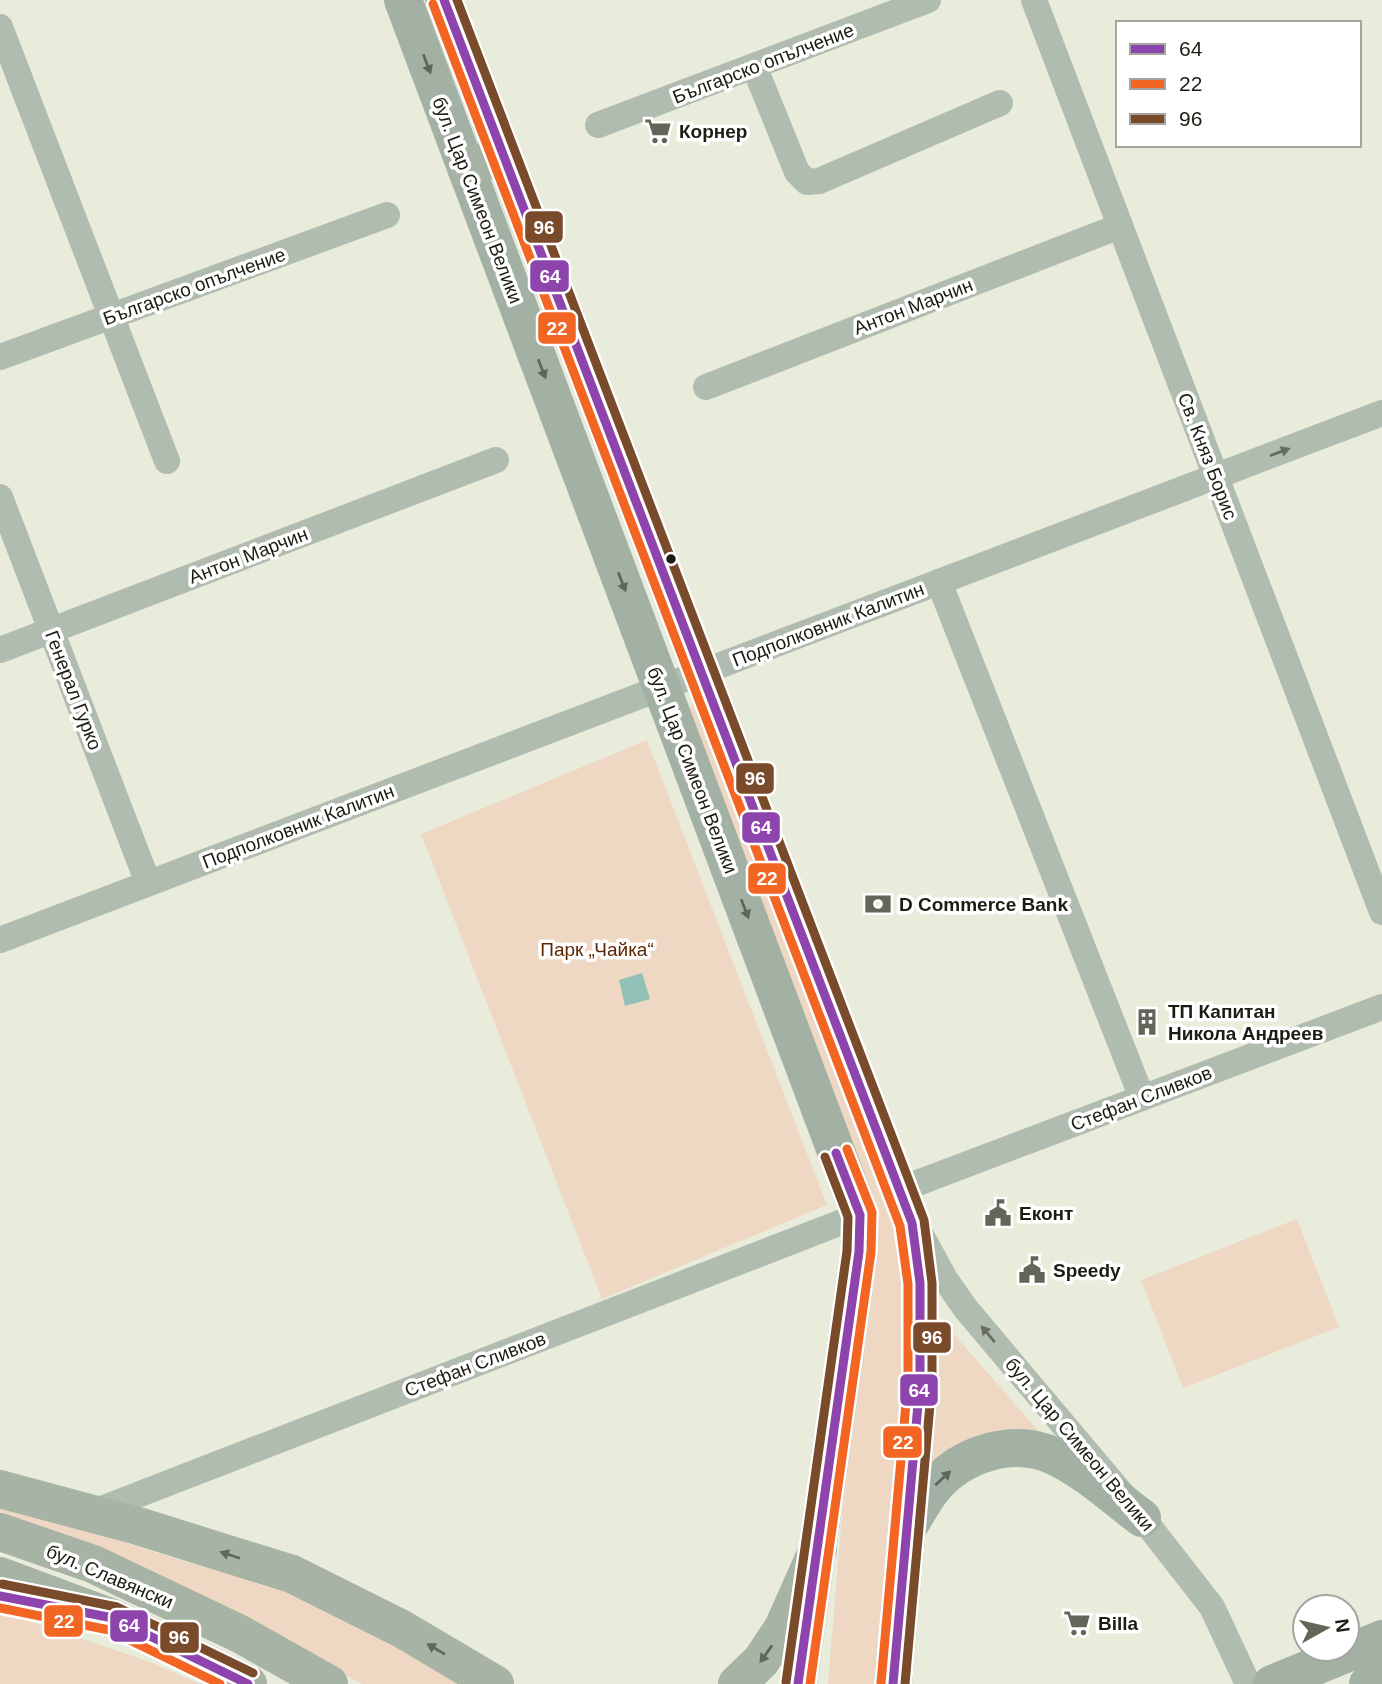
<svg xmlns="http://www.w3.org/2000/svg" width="1382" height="1684" font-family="Arial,sans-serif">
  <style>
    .green { fill: #eed8c3 }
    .water { fill: #93c0b6 }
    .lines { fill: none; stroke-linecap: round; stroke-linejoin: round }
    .minor { stroke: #b0bcb0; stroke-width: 26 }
    .secondary { stroke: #a3b1a5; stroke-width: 38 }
    .primary { stroke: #a6b3a5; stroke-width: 38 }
    .bus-1-casing { stroke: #fff; stroke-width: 14 }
    .bus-2-casing { stroke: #fff; stroke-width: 14 }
    .bus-3-casing { stroke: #fff; stroke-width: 14 }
    .bus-1 { stroke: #8e44ad; stroke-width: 9 }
    .bus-2 { stroke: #f26522; stroke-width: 9 }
    .bus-3 { stroke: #7a4b2a; stroke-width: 9 }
    .oneway { fill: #5f675c }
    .oneway2 { fill: #666c61 }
    .oneway3 { fill: #60685c }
    .bus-dot { fill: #1b1d12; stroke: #fff; stroke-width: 2.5 }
    .labels { text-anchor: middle; stroke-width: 7; stroke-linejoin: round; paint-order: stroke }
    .street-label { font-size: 19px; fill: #1b1d12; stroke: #fff }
    .poi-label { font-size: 19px; font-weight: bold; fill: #1b1d12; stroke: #fff; text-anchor: start }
    .park-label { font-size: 19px; fill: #5e2500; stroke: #fff }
    .line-badge { stroke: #fff; stroke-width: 2.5 }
    .badge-label { font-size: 19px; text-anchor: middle; font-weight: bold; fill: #fff }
  </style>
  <rect width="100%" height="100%" fill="#e9ecdb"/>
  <g class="green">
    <path d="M697,703L893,1209L909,1284L880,1684H828L865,1238L689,709L692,704Z"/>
    <path d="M647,740L827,1205L602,1299L421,834Z"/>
    <path d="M1297,1219L1339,1327L1183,1388L1141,1280Z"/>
    <path d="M940,1323L946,1325L1041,1434L926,1478L935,1327Z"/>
    <path d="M0,1502L170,1557L289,1589L467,1684H362L319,1660L0,1521Z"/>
    <path d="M0,1611L150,1662L200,1684H0Z"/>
  </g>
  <path class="water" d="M642,973L650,999L625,1006L619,980Z"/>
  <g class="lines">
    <g class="minor">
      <path d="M1034,0L1382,912"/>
      <path d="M0,27L167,461"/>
      <path d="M754,66L797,172L807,182L819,181L1000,103"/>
      <path d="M598,125L928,0"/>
      <path d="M0,357L387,215"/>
      <path d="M706,387L1120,226"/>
      <path d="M0,497L148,883"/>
      <path d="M939,582L1142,1098"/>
      <path d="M0,650L496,460"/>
      <path d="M0,940L1382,413"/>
      <path d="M899,1190L1382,1007"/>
      <path d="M921,1235L945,1279L966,1309L1148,1525L1212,1607L1248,1684"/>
      <path d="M91,1513L860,1215"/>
    </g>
    <g class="secondary">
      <path d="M403,0L860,1215L859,1252L798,1684"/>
      <path d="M444,0L912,1223L920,1283V1382L893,1684"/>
      <path d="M907,1529C916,1515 923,1500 933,1488C961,1454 1013,1437 1054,1456C1086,1471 1114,1497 1142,1518"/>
      <path d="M1272,1684L1382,1639"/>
      <path d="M1368,1684L1382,1678"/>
    </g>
    <g class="primary">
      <path d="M466,168L503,155"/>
      <path d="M0,1489L138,1526L292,1574L402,1629L495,1684"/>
      <path d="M0,1532L93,1564L240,1634L329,1684"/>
      <path d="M0,1576L113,1618L248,1684"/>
      <path d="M737,1684L761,1661L783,1628L818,1549"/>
    </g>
    <defs>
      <g id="bus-1">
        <path d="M444,0L912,1223L920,1283V1382L893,1684"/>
        <path d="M0,1596L113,1618L248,1684"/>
        <path d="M798,1684L859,1252L860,1215L836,1153"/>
      </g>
      <g id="bus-2">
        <path d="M433,4L900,1226L908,1284V1381L881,1683"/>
        <path d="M0,1608L109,1630L220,1684"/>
        <path d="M810,1684L871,1252L872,1212L847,1149"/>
      </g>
      <g id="bus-3">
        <path d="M457,0L924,1220L932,1283V1382L905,1684"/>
        <path d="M2,1584L117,1607L253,1673"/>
        <path d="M786,1682L847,1251L848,1217L825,1157"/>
      </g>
    </defs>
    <use href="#bus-1" class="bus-1-casing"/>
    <use href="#bus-2" class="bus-2-casing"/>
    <use href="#bus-3" class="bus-3-casing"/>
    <use href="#bus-1" class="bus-1"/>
    <use href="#bus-2" class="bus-2"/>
    <use href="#bus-3" class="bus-3"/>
  </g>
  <defs><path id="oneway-solid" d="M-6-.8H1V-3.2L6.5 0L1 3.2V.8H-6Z" transform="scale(1.75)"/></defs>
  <g class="oneway">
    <use href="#oneway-solid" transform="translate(427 64) rotate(69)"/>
    <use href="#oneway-solid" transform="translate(542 369) rotate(69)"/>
    <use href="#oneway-solid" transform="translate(622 582) rotate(69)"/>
    <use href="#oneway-solid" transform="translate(745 909) rotate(69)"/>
    <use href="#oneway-solid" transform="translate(943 1478) rotate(-43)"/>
  </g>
  <g class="oneway2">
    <use href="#oneway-solid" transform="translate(1280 452) rotate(-21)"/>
    <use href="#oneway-solid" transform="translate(988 1334) rotate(-130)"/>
  </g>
  <g class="oneway3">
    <use href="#oneway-solid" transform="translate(230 1555) rotate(-162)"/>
    <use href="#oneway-solid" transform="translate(436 1649) rotate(-149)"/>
    <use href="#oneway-solid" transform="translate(766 1654) rotate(125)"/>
  </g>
  <defs>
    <symbol id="supermarket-bare" viewBox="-9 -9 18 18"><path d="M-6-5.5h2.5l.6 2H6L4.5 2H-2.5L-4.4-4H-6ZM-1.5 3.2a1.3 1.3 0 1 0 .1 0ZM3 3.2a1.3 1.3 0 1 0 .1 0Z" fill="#636558" stroke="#fff" stroke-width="2.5" paint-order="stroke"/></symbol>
    <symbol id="bank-bare" viewBox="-9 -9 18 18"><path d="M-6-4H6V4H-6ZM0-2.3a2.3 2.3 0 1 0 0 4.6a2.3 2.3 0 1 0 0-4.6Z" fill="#636558" stroke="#fff" stroke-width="2.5" paint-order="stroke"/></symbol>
    <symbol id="building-bare" viewBox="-9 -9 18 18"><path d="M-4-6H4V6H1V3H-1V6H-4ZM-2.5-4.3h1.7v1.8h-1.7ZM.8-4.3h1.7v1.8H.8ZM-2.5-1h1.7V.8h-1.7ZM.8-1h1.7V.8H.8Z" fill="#636558" stroke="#fff" stroke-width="2.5" paint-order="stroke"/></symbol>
    <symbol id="civic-bare" viewBox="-9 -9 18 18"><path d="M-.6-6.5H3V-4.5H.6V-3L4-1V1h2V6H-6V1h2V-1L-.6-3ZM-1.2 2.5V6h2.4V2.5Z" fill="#636558" stroke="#fff" stroke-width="2.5" paint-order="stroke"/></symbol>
  </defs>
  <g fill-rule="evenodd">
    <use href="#supermarket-bare" x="639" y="112" width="38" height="38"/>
    <use href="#bank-bare" x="859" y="885" width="38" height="38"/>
    <use href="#building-bare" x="1128" y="1003" width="38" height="38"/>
    <use href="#civic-bare" x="979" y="1194" width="38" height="38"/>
    <use href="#civic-bare" x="1013" y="1251" width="38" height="38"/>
    <use href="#supermarket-bare" x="1058" y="1604" width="38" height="38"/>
  </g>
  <circle class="bus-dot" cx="671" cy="559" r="6"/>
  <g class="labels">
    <g class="street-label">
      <text transform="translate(763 63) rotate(-21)" y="7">Българско опълчение</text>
      <text transform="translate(478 200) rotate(69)" y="7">бул. Цар Симеон Велики</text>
      <text transform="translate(194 286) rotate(-20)" y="7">Българско опълчение</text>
      <text transform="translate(913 306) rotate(-21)" y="7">Антон Марчин</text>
      <text transform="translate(1208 456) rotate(69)" y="7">Св. Княз Борис</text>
      <text transform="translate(248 555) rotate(-21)" y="7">Антон Марчин</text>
      <text transform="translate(828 624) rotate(-21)" y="7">Подполковник Калитин</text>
      <text transform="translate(74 690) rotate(69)" y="7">Генерал Гурко</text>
      <text transform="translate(693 770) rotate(69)" y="7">бул. Цар Симеон Велики</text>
      <text transform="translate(298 826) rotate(-21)" y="7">Подполковник Калитин</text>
      <text transform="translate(1141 1098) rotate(-21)" y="7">Стефан Сливков</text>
      <text transform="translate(475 1364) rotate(-21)" y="7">Стефан Сливков</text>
      <text transform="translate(1080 1444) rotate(50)" y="7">бул. Цар Симеон Велики</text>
      <text transform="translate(110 1576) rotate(23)" y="7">бул. Славянски</text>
    </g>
    <g class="poi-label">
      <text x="679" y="138">Корнер</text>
      <text x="899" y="911">D Commerce Bank</text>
      <text x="1168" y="1018">ТП Капитан<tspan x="1168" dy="22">Никола Андреев</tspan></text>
      <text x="1019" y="1220">Еконт</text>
      <text x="1053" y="1277">Speedy</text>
      <text x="1098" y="1630">Billa</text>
    </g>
    <g class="park-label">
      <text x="597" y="956">Парк „Чайка“</text>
    </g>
  </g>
  <g class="line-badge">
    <rect x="524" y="210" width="40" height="34" rx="7" fill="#7a4b2a"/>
    <rect x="529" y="259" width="41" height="34" rx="7" fill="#8e44ad"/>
    <rect x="537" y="311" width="40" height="34" rx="7" fill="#f26522"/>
    <rect x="735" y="762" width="40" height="33" rx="7" fill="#7a4b2a"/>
    <rect x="741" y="811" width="40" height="33" rx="7" fill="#8e44ad"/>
    <rect x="747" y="862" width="40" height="33" rx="7" fill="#f26522"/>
    <rect x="912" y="1321" width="40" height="33" rx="7" fill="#7a4b2a"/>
    <rect x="899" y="1373" width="40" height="34" rx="7" fill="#8e44ad"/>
    <rect x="882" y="1425" width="41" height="34" rx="7" fill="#f26522"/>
    <rect x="43" y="1604" width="41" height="34" rx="7" fill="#f26522"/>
    <rect x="109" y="1609" width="40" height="34" rx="7" fill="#8e44ad"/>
    <rect x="159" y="1621" width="41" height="33" rx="7" fill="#7a4b2a"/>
  </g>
  <g class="badge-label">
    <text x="544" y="234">96</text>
    <text x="550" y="283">64</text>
    <text x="557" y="335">22</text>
    <text x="755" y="785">96</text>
    <text x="761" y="834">64</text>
    <text x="767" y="885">22</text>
    <text x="932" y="1344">96</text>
    <text x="919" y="1397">64</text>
    <text x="903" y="1449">22</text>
    <text x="64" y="1628">22</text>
    <text x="129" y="1632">64</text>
    <text x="179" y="1644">96</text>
  </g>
  <rect x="1116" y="21" width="245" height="126" fill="#ffffff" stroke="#a4a5a0" stroke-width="2"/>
  <rect x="1130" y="44" width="35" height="10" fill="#8e44ad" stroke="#a4a5a0" stroke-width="2"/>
  <text x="1179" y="56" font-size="21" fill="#1b1d12">64</text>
  <rect x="1130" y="79" width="35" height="10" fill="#f26522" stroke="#a4a5a0" stroke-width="2"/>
  <text x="1179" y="91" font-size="21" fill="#1b1d12">22</text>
  <rect x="1130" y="114" width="35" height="10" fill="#7a4b2a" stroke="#a4a5a0" stroke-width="2"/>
  <text x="1179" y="126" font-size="21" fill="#1b1d12">96</text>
  <g transform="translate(1326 1628) rotate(82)"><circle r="33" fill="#ffffff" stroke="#a4a5a0" stroke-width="2"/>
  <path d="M0-5L12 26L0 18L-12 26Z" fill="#636558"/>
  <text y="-10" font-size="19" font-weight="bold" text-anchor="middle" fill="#1b1d12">N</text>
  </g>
</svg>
